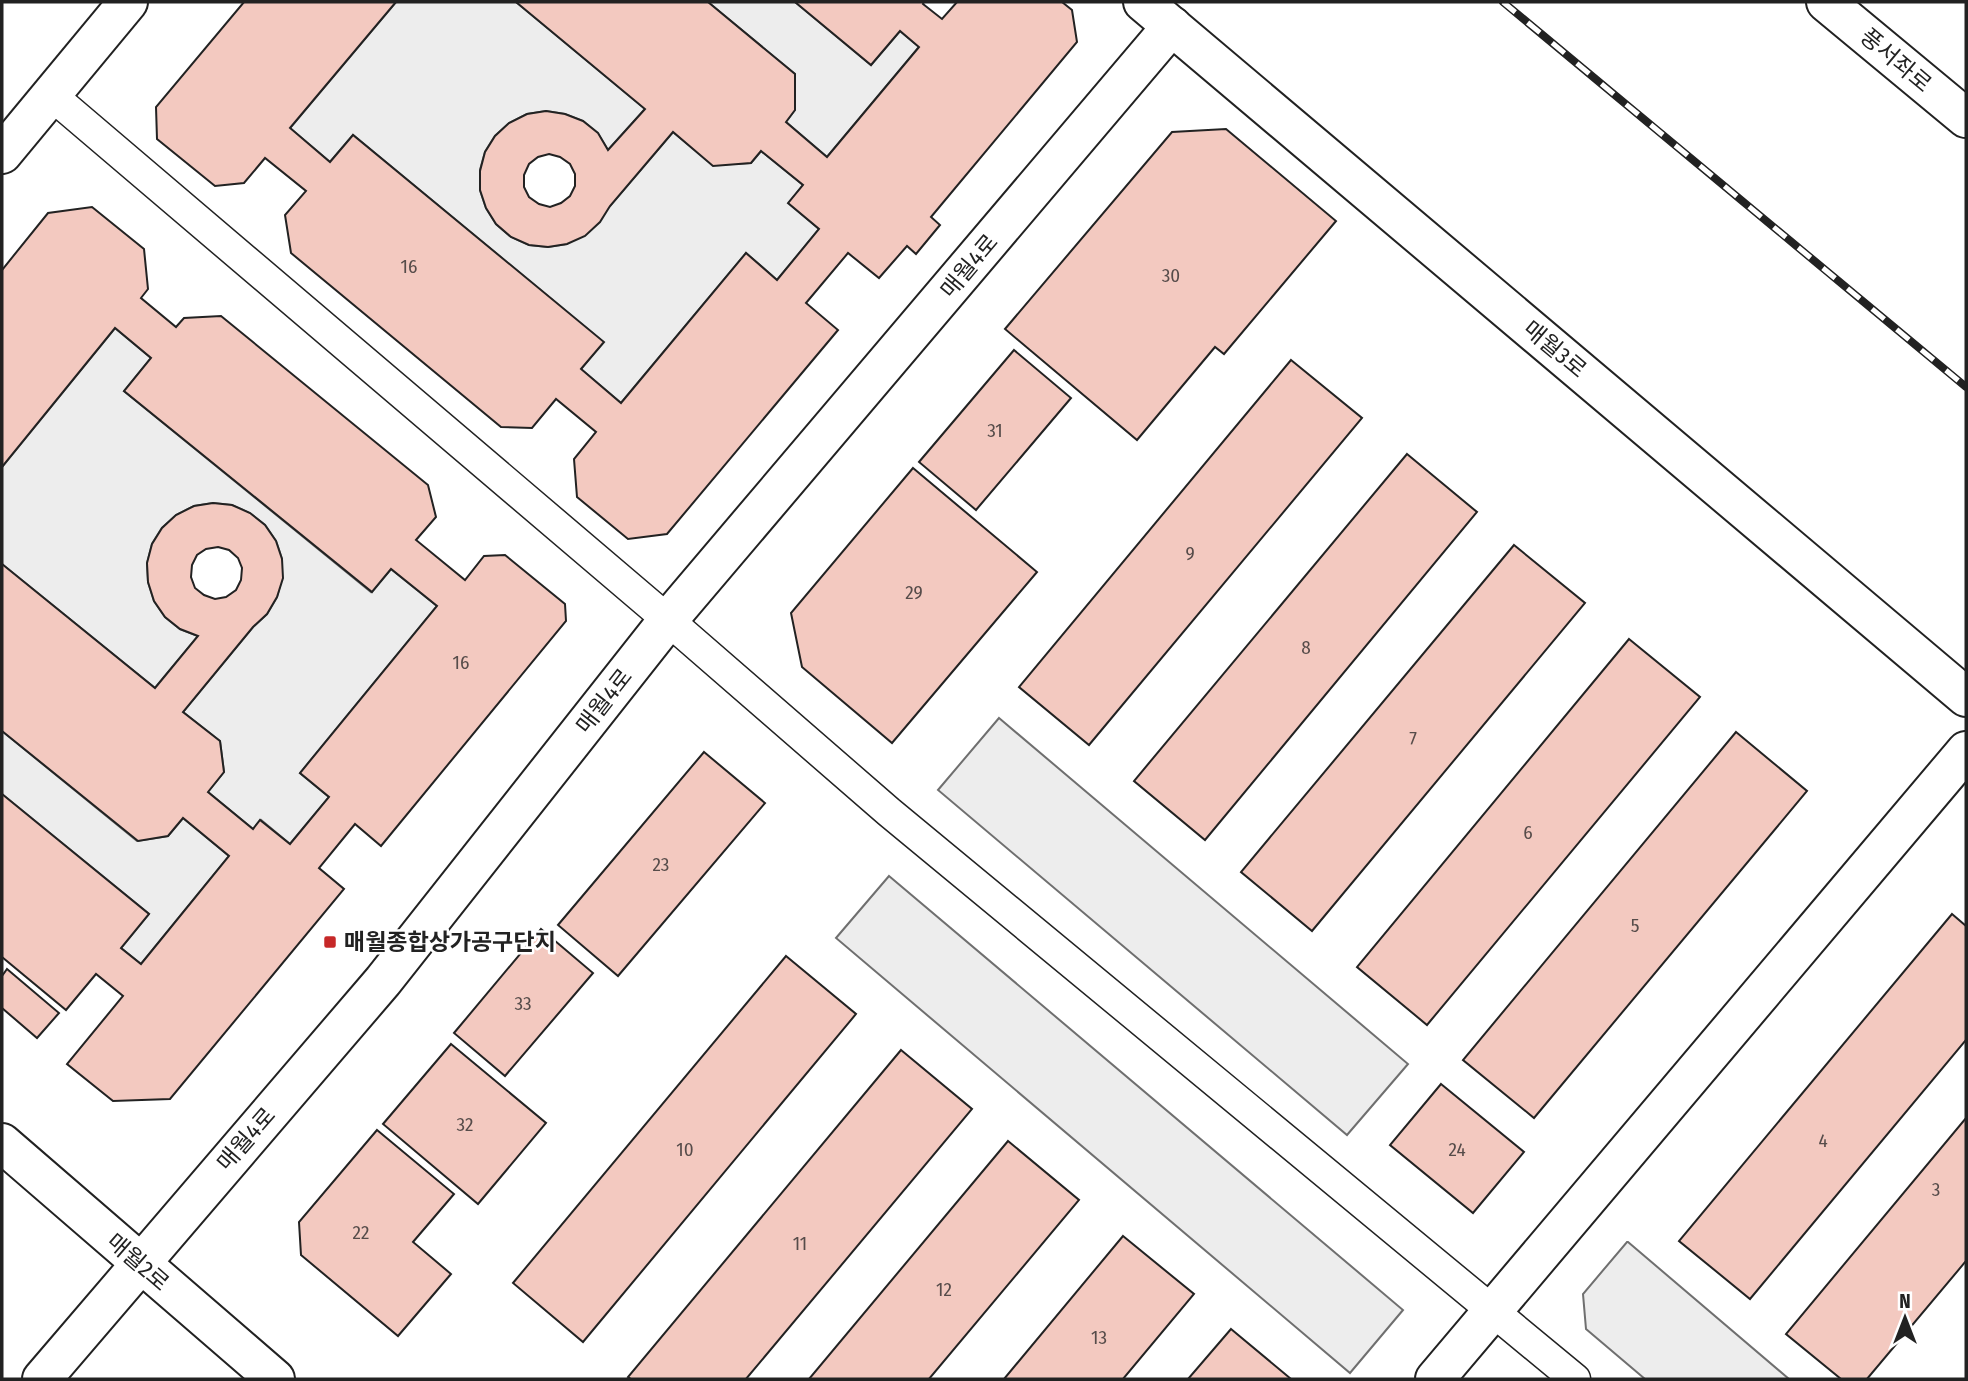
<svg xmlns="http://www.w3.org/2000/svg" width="1968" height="1381" font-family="'Fira Sans Condensed','Noto Sans KR',sans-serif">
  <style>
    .parking { fill: #ededed; stroke: #6f6f6f; stroke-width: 2 }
    .building { fill: #f3c9c0; stroke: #222; stroke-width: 2; fill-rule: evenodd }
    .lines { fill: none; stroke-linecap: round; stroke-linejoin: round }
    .minor-casing { stroke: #222; stroke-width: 33 }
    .tertiary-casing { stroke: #222; stroke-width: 42 }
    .minor { stroke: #fff; stroke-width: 30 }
    .tertiary { stroke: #fff; stroke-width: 38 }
    .rail-casing { stroke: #222; stroke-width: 8 }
    .rail { stroke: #fff; stroke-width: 5; stroke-dasharray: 16; stroke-linecap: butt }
    .poi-dot { fill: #c62828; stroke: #fff; stroke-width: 2.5 }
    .labels { text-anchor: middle; stroke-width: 5; stroke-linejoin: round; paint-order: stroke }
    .number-label { font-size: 19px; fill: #564c4a }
    .street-label { font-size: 23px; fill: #222; stroke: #fff }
    .poi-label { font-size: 23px; font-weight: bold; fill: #222; stroke: #fff; text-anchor: start }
  </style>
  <rect width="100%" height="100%" fill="#fff"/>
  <g class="parking">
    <path d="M396,2H516L645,109L608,150L598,134L583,121L565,114L546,111L527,114L509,123L495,136L485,152L480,170V190L486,208L496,224L511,237L529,245L548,247L567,244L610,206L673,132L713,165L751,163L761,151L803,185L789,203L819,229L777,280L746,253L621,403L581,369L603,342L353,135L330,162L290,128Z"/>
    <path d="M708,2H795L871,65L900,31L919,47L827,157L786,122L795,110V74Z"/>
    <path d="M115,328L151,358L124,391L371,592L391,569L437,606L300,773L329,797L290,844L261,820L253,829L208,792L224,772L220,741L183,712L253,627L267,614L277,597L282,578V559L276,541L265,525L250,513L232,505L213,503L194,506L176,515L162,528L152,544L147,563L148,582L154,601L165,617L180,629L198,636L155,688L2,564V467Z"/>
    <path d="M999,718L1408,1064L1347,1135L938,790Z"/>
    <path d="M2,731L137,841L168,836L183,818L229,856L141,964L121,948L149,914L2,794Z"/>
    <path d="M889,876L1403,1310L1350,1373L836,938Z"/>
    <path d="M1627,1242H1628L1789,1379H1645L1586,1329L1583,1294Z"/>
  </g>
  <g class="building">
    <path d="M244,2H396L290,128L330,162L353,135L604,342L581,369L621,403L746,253L777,280L819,229L788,203L803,185L761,151L751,163L713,166L673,132L610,206L600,222L585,236L567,244L548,247L529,245L511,237L496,224L486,208L480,190V171L485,152L495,136L509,123L527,114L546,111L565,114L583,121L598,133L608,150L645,109L516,2H708L795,74V110L786,122L827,157L919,47L900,31L871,65L795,2H924L923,4L942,19L957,2H1062L1072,10L1077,42L931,217L940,225L916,254L907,246L879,278L848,253L806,303L838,330L667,534L628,539L577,497L574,459L596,432L556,399L532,428L501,427L291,253L285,215L306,191L265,158L244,183L215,186L157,139L156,107ZM549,154L560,157L570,164L575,174V186L570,196L561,203L550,207L539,204L529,197L524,187V175L529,164L538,157Z"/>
    <path d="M1226,129L1336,221L1224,354L1215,347L1137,440L1005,329L1172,132Z"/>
    <path d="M92,207L144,249L148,289L141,298L176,327L184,318L221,316L428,485L436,517L416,540L465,580L484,556L505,555L565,604L566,621L381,846L355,824L319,868L344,889L170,1099L113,1101L67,1064L123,996L96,974L66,1010L2,957V794L149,914L121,948L141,964L229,856L183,818L168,836L138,841L2,731V564L155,688L198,636L180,629L165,617L154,601L148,582L147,563L152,544L162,528L176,515L194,506L213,503L232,505L250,513L265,525L276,541L282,559L283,578L277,597L267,614L253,627L183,712L220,741L224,772L208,792L253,829L260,820L290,844L329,797L300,773L437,606L391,569L372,592L124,391L151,358L115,328L2,467V270L48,213ZM218,547L229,550L238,558L242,568L241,580L236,590L226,597L215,599L204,595L195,588L191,577L192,565L197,555L206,549Z"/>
    <path d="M1014,350L1071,398L976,510L919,462Z"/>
    <path d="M1291,360L1362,418L1089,745L1019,687Z"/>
    <path d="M1407,454L1477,512L1205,840L1134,781Z"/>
    <path d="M913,468L1037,572L892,743L802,667L791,613Z"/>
    <path d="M1514,545L1585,603L1312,931L1241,872Z"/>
    <path d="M1629,639L1700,697L1427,1025L1357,967Z"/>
    <path d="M1736,732L1807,791L1534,1118L1463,1060Z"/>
    <path d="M704,752L765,803L618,976L558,925Z"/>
    <path d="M1952,914L1966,926V1040L1750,1299L1679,1241Z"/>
    <path d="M541,929L593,973L505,1076L454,1033Z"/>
    <path d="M786,956L856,1014L583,1342L513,1283Z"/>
    <path d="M7,969L59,1013L37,1038L2,1008V976Z"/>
    <path d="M451,1044L546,1123L478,1204L383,1124Z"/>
    <path d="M901,1050L972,1109L746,1379H631L628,1377Z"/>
    <path d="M1441,1084L1524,1152L1473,1213L1390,1145Z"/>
    <path d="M1966,1118V1261L1867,1379H1841L1786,1334Z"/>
    <path d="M377,1130L454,1194L413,1242L451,1274L398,1336L301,1255L299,1222Z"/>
    <path d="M1008,1141L1079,1200L929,1379H809Z"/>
    <path d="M1123,1236L1194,1294L1123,1379H1004Z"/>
    <path d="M1231,1329L1291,1379H1188Z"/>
  </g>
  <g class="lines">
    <defs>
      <path id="minor" d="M50,94L668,620L889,812L1575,1379"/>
      <g id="tertiary">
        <path d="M1143,2L1966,697"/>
        <path d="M1826,2L1966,118"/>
        <path d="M2,154L128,2"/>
        <path d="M2,1143L275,1379"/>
        <path d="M42,1379L383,981L668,620L1172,26"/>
        <path d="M1435,1379L1966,751"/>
      </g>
    </defs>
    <use href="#minor" class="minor-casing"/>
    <use href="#tertiary" class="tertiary-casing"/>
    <use href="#minor" class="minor"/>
    <use href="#tertiary" class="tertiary"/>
    <defs>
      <path id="rail" d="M1503,2L1966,387"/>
    </defs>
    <use href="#rail" class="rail-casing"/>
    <use href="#rail" class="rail"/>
  </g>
  <rect class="poi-dot" x="323" y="935" width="14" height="14" rx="3.5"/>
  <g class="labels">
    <g class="number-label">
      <text x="409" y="273">16</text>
      <text x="1171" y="282">30</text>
      <text x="995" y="437">31</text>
      <text x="1190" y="560">9</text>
      <text x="914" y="599">29</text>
      <text x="1306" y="654">8</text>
      <text x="461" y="669">16</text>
      <text x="1413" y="745">7</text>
      <text x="1528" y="839">6</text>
      <text x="661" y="871">23</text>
      <text x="1635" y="932">5</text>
      <text x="523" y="1010">33</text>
      <text x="465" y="1131">32</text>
      <text x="1823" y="1147">4</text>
      <text x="685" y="1156">10</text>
      <text x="1457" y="1156">24</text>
      <text x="1936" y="1196">3</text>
      <text x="361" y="1239">22</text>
      <text x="800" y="1250">11</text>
      <text x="944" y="1296">12</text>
      <text x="1099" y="1344">13</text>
    </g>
    <g class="street-label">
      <text transform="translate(1896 60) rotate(40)" y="8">풍서좌로</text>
      <text transform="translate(969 266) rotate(-50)" y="8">매월4로</text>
      <text transform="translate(1555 349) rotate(40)" y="8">매월3로</text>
      <text transform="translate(604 701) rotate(-52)" y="8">매월4로</text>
      <text transform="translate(246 1139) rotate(-49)" y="8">매월4로</text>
      <text transform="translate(138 1262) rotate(41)" y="8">매월2로</text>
    </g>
    <g class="poi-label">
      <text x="344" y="950">매월종합상가공구단지</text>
    </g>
  </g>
  <rect width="1968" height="1381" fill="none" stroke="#222222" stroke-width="7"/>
  <g transform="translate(1905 1318)" stroke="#ffffff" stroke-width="5" paint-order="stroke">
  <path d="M0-5L12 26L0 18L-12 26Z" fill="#222222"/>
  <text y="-10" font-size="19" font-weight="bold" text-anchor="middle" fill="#222222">N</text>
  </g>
</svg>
